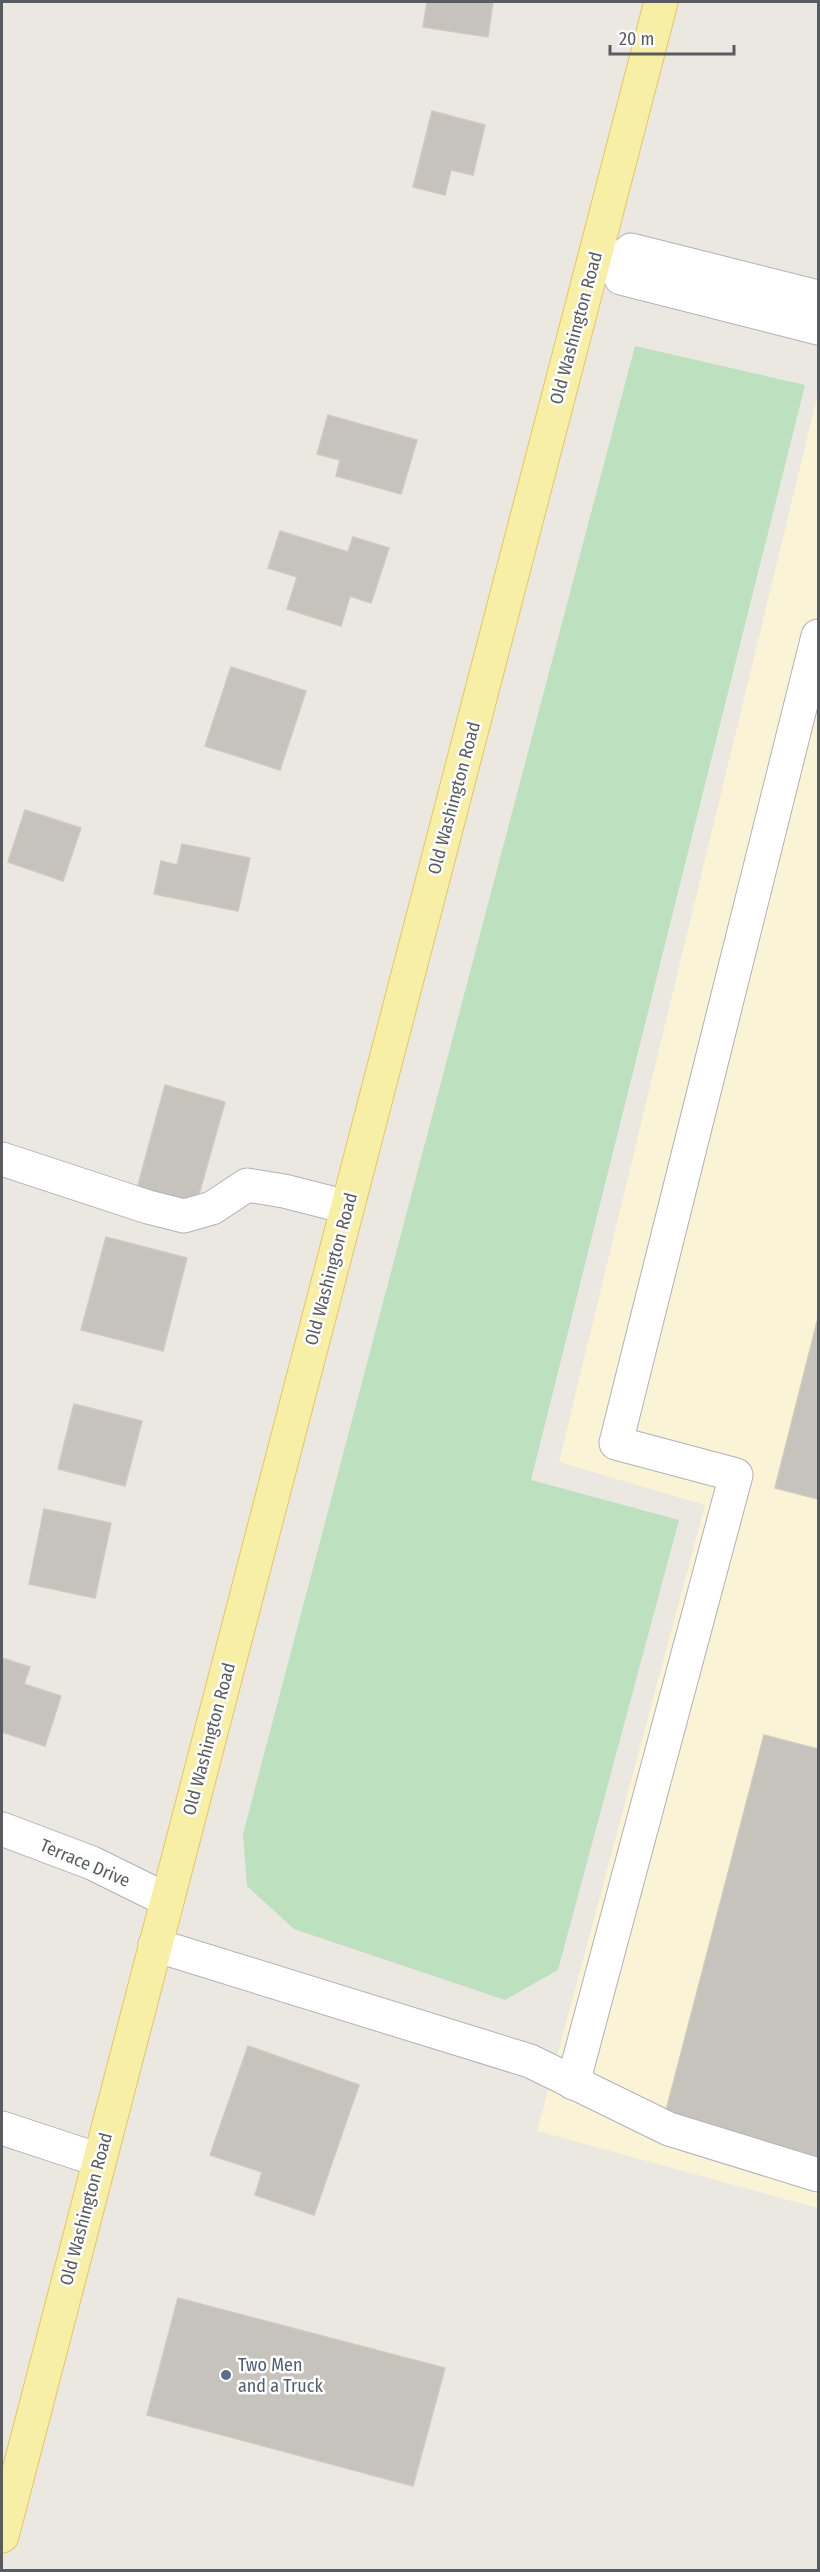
<svg xmlns="http://www.w3.org/2000/svg" width="820" height="2572" font-family="'Fira Sans Condensed',sans-serif">
  <style>
    .commercial { fill: #faf3d5 }
    .green { fill: #bde0bf }
    .building { fill: #c6c2bc; stroke: #cecabf; stroke-width: 1.5 }
    .lines { fill: none; stroke-linecap: round; stroke-linejoin: round }
    .minor-casing { stroke: #b0b2b7; stroke-width: 35 }
    .major-casing { stroke: #e5c65e; stroke-width: 35 }
    .minor { stroke: #fff; stroke-width: 33 }
    .major { stroke: #f8efa7; stroke-width: 33 }
    .service-dot { fill: #5c6f8a; stroke: #fff; stroke-width: 2 }
    .labels { text-anchor: middle; stroke-width: 5; stroke-linejoin: round; paint-order: stroke }
    .street-label { font-size: 18px; fill: #585b5f; stroke: #fff }
    .service-label { font-size: 18px; fill: #4e5e75; stroke: #fff; text-anchor: start }
  </style>
  <rect width="100%" height="100%" fill="#eae8e0"/>
  <path class="commercial" d="M818,393V2208L537,2131L705,1505L559,1462Z"/>
  <path class="green" d="M635,346L805,385L531,1480L679,1520L558,1970L505,2000L294,1929L247,1886L243,1834Z"/>
  <g class="building">
    <path d="M427,2H493L488,37L423,27Z"/>
    <path d="M432,111L485,125L473,175L451,170L445,195L413,187Z"/>
    <path d="M328,415L417,440L401,494L336,476L340,460L317,454Z"/>
    <path d="M280,531L348,552L353,537L389,548L371,603L350,596L341,626L287,609L297,577L268,568Z"/>
    <path d="M231,667L306,691L280,770L205,746Z"/>
    <path d="M25,810L81,828L63,881L8,862Z"/>
    <path d="M182,844L250,858L238,911L154,894L161,861L177,865Z"/>
    <path d="M165,1085L225,1102L196,1205L137,1189Z"/>
    <path d="M106,1237L187,1258L163,1351L81,1330Z"/>
    <path d="M818,1318V1499L775,1488Z"/>
    <path d="M74,1404L142,1421L125,1486L58,1469Z"/>
    <path d="M44,1509L111,1523L95,1598L29,1584Z"/>
    <path d="M2,1658L30,1667L24,1684L61,1696L45,1746L2,1732Z"/>
    <path d="M764,1735L818,1749V2166L662,2126Z"/>
    <path d="M248,2046L359,2085L314,2215L255,2195L262,2172L210,2155Z"/>
    <path d="M178,2298L445,2368L413,2486L147,2415Z"/>
  </g>
  <g class="lines">
    <defs>
      <g id="minor">
        <path d="M615,263L621,278L818,328"/>
        <path d="M615,263L631,250L818,297"/>
        <path d="M2,1159L148,1207L184,1216L212,1208L247,1185L284,1191L347,1207"/>
        <path d="M2,1829L92,1863L167,1900"/>
        <path d="M155,1945L530,2061L669,2129L818,2175"/>
        <path d="M573,2083L736,1475L616,1443L818,636"/>
        <path d="M2,2128L99,2160"/>
      </g>
      <path id="major" d="M2,2536L661,2"/>
    </defs>
    <use href="#minor" class="minor-casing"/>
    <use href="#major" class="major-casing"/>
    <use href="#minor" class="minor"/>
    <use href="#major" class="major"/>
  </g>
  <circle class="service-dot" cx="226" cy="2375" r="6"/>
  <g class="labels">
    <g class="street-label">
      <text transform="translate(576 328) rotate(-75)" y="6">Old Washington Road</text>
      <text transform="translate(454 798) rotate(-75)" y="6">Old Washington Road</text>
      <text transform="translate(331 1269) rotate(-75)" y="6">Old Washington Road</text>
      <text transform="translate(209 1739) rotate(-75)" y="6">Old Washington Road</text>
      <text transform="translate(85 1863) rotate(23)" y="6">Terrace Drive</text>
      <text transform="translate(86 2209) rotate(-75)" y="6">Old Washington Road</text>
    </g>
    <g class="service-label">
      <text x="238" y="2371">Two Men<tspan x="238" dy="21">and a Truck</tspan></text>
    </g>
  </g>
  <rect width="820" height="2572" fill="none" stroke="#585b5f" stroke-width="6"/>
  <path d="M610 45v9h124v-9" fill="none" stroke="#585b5f" stroke-width="3"/>
  <text x="619" y="45" font-size="18" fill="#585b5f" stroke="#ffffff" stroke-width="4.5" paint-order="stroke">20 m</text>
</svg>
